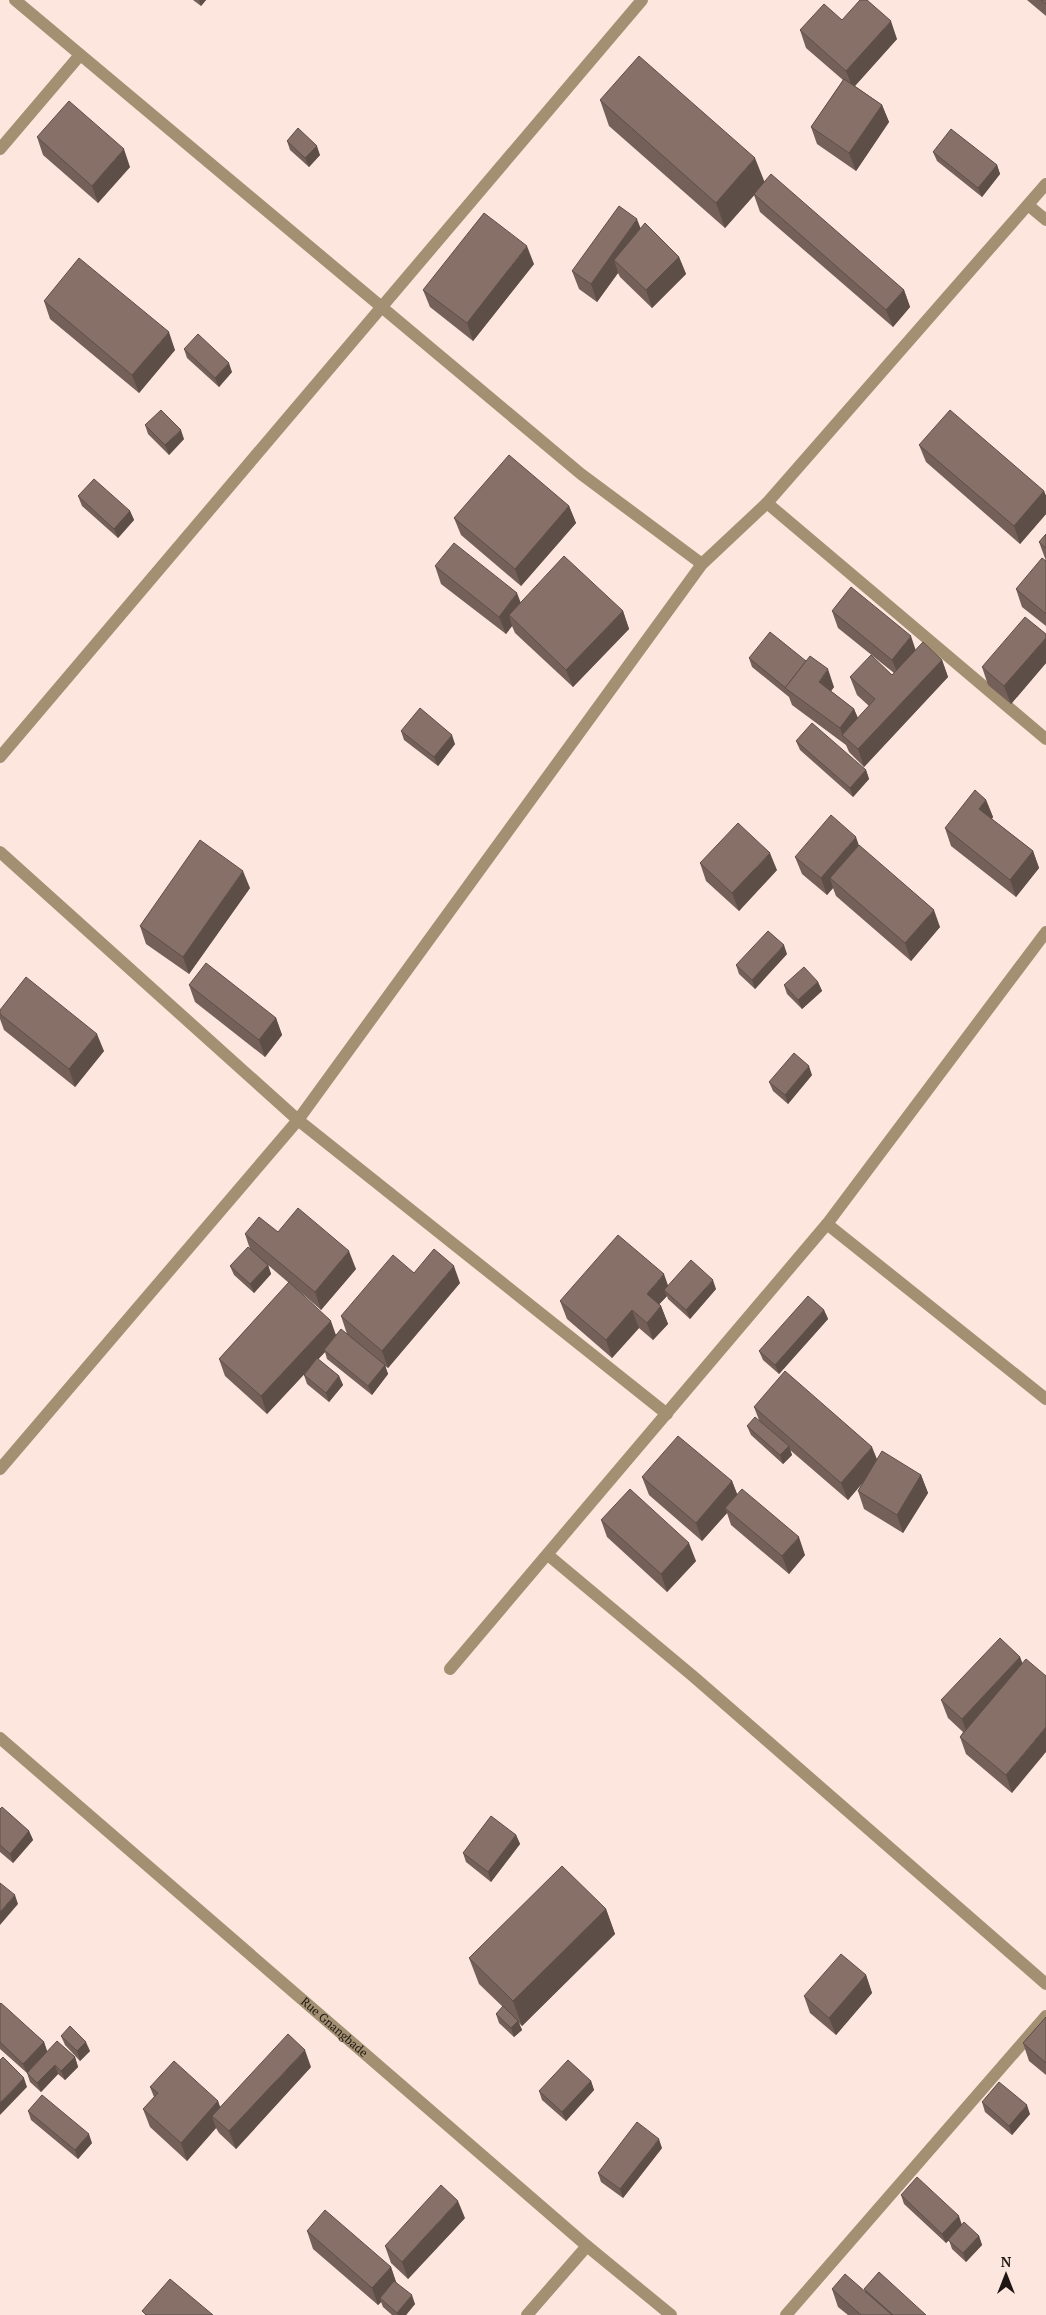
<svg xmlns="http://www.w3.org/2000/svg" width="1046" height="2315" font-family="'PT Serif',serif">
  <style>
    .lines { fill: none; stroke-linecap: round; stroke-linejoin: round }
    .minor { stroke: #a39072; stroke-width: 12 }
    .wall { fill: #746059 }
    .shaded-wall { fill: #5e4e48 }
    .building { fill: #877067; stroke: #5e4e48 }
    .labels { text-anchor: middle; stroke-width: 4; stroke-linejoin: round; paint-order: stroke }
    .street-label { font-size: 12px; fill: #1f1613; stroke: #fce6de }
  </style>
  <rect width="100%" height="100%" fill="#fce6de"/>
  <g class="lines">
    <g class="minor">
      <path d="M15,0L581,474L702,564"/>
      <path d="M0,149L80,55"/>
      <path d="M1028,205L1046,220"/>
      <path d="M767,503L1046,739"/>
      <path d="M0,757L642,0"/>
      <path d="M0,852L298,1120L667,1414"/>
      <path d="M827,1224L1046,1399"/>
      <path d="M0,1469L298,1120L702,564L767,503L1046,184"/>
      <path d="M548,1555L694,1677L1046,1984"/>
      <path d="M450,1669L827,1224L1046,932"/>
      <path id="s1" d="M0,1738L587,2246L671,2315"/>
      <path d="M527,2315L587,2246"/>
      <path d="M786,2315L1046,2016"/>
    </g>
  </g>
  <g class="wall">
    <path d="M193,0H206L201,6Z"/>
    <path d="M1027,0H1046V16Z"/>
    <path d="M842,20L897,39L855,86L882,105L889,122L856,171L817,144L811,127L843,80L806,48L800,30Z"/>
    <path d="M600,100L764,182L904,290L910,307L893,327L760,212L754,195L725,228L609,126Z"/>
    <path d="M37,137L130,167L98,203L43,155Z"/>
    <path d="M287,141L320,155L309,167L290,150Z"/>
    <path d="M933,152L997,165L1000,174L982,197L937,161Z"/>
    <path d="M641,229L679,257L686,274L652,308L620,277L618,273L597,302L579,289L572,271Z"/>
    <path d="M534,264L473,341L430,307L423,290Z"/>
    <path d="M44,301L175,350L139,393L50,319Z"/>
    <path d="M184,349L232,372L219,387L187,358Z"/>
    <path d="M145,425L184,439L169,455L148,434Z"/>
    <path d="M919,445L1044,491L1046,496V514L1020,544L926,462Z"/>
    <path d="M78,496L130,511L134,520L118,538L82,506Z"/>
    <path d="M569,506L576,523L521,586L461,535L454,518Z"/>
    <path d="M1046,534V626L1022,607L1016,589L1046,561L1039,542Z"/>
    <path d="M435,566L521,603L623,611L629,629L573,687L515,633L512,626L506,634L441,584Z"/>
    <path d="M832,611L916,650L942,660L948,677L864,767L849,752L846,745L792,705L789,697L752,667L749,658L834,687L831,691L854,709L858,718L869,706L857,695L850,677L892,675L894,673L838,628Z"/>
    <path d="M1046,634V663L1011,704L988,685L982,667Z"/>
    <path d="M401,731L455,744L438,766L404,740Z"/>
    <path d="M796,741L866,770L869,779L853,797L800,750Z"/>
    <path d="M986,800L993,817L992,819L1033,851L1039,868L1016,897L951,846L945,828Z"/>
    <path d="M859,845L940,927L911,961L836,896L833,888L827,895L802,874L795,857Z"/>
    <path d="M700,863L777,870L739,911L706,881Z"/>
    <path d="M250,888L189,974L146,944L140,926Z"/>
    <path d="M787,954L755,989L739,974L736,965Z"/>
    <path d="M818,982L822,991L802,1009L787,994L784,985Z"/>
    <path d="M189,985L276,1018L282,1035L265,1057L195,1002Z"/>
    <path d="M0,1010L104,1051L75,1087L4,1030L0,1019Z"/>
    <path d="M812,1075L788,1104L773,1091L769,1082Z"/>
    <path d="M278,1232L356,1269L321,1310L298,1290L336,1335L347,1334L341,1316L414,1273L460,1283L388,1368L385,1366L388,1374L372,1395L327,1359L325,1352L318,1359L339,1376L343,1385L329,1402L307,1384L304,1375L310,1368L267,1414L225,1376L219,1359L289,1283L268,1265L271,1274L254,1293L234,1275L230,1266L250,1249L245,1234Z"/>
    <path d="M668,1286L716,1289L690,1319L668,1299L667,1296L659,1304L661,1306L668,1324L653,1340L639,1328L612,1358L567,1319L560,1301Z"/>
    <path d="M824,1310L828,1319L779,1374L763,1360L759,1351Z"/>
    <path d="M754,1407L877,1460L921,1475L928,1493L903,1533L864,1509L858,1491L863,1482L848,1500L790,1450L792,1455L783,1464L751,1435L747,1426L759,1420Z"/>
    <path d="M642,1477L732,1481L737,1494L805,1555L789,1574L731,1525L727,1513L702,1541L649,1495Z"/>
    <path d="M601,1520L696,1561L667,1592L607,1537Z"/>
    <path d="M1020,1657L1022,1663L1012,1793L966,1754L960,1737L963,1732L948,1718L941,1700Z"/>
    <path d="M0,1809L29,1831L33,1840L13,1863L0,1852Z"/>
    <path d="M516,1835L520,1844L491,1882L466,1862L463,1853Z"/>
    <path d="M606,1909L615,1934L522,2026L519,2023L522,2030L514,2037L499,2023L496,2014L503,2007L479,1984L469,1958Z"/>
    <path d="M866,1975L872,1993L836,2035L810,2013L804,1996Z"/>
    <path d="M0,2004L44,2042L47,2051L75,2057L78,2067L65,2080L58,2074L41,2092L30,2082L27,2073L0,2049Z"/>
    <path d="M1046,2017V2075L1029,2061L1023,2043Z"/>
    <path d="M61,2036L90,2051L80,2061L65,2045Z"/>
    <path d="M311,2067L236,2149L219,2133L216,2128L187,2161L150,2127L143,2109L154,2097L150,2087L218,2101L220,2107Z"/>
    <path d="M591,2081L594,2090L566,2121L542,2100L539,2091Z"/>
    <path d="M982,2102L1030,2114L1012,2135L985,2112Z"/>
    <path d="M28,2111L92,2143L78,2159L31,2120Z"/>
    <path d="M662,2148L623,2198L601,2182L598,2173Z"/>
    <path d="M901,2195L962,2225L979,2236L982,2245L966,2262L952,2249L949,2240L946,2243L904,2204Z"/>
    <path d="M465,2218L408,2279L391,2263L385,2246Z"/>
    <path d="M307,2231L391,2267L396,2282L415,2304L406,2315H392L383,2307L381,2302L378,2305L313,2249Z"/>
    <path d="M832,2289L865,2291L864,2289L926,2315H848L838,2307Z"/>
  </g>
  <g class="shaded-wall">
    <path d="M199,0H206L201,6Z"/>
    <path d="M891,21L897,39L853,88L846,71Z"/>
    <path d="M882,105L889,122L856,171L849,153Z"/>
    <path d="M317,146L320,155L309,167L305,158Z"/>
    <path d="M124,149L130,167L98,203L92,186Z"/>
    <path d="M755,158L765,183L725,228L716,203Z"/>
    <path d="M997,165L1000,174L982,197L978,188Z"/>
    <path d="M637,219L644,237L614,260L618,273L597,302L591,284Z"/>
    <path d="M527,246L534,264L473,341L467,323Z"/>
    <path d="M679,257L686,274L652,308L646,290Z"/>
    <path d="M904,290L910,307L893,327L886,310Z"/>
    <path d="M169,332L175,350L139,393L132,375Z"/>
    <path d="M229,363L232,372L219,387L215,378Z"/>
    <path d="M181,430L184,439L169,455L165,445Z"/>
    <path d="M1044,491L1046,496V514L1020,544L1014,526Z"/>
    <path d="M569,506L576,523L521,586L515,569Z"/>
    <path d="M130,511L134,520L118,538L114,529Z"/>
    <path d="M517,593L524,611L509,615L512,626L506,634L499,617Z"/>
    <path d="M623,611L629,629L573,687L566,670Z"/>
    <path d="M911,636L917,654L899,677L892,660Z"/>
    <path d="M1046,638V663L1011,704L1004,686Z"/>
    <path d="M942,660L948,677L864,767L858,749Z"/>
    <path d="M828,669L834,687L825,699L819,682Z"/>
    <path d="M854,709L861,726L842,735L846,746L840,728Z"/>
    <path d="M452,735L455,744L438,766L434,757Z"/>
    <path d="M866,770L869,779L853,797L850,788Z"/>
    <path d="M986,800L993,817L986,827L979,809Z"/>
    <path d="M856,837L862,854L830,878L833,888L827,895L821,878Z"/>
    <path d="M1033,851L1039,868L1016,897L1010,880Z"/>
    <path d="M770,853L777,870L739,911L732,893Z"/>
    <path d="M243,871L250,888L189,974L183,957Z"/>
    <path d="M934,910L940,927L911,961L905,943Z"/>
    <path d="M784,945L787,954L755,989L752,980Z"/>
    <path d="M818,982L822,991L802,1009L798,1000Z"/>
    <path d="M276,1018L282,1035L265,1057L259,1040Z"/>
    <path d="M97,1034L104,1051L75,1087L69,1069Z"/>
    <path d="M809,1066L812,1075L788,1104L785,1095Z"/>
    <path d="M349,1251L356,1269L321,1310L315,1292Z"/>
    <path d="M268,1265L271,1274L254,1293L250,1284Z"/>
    <path d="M454,1266L460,1283L388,1368L382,1351Z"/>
    <path d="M664,1274L670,1291L664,1290L667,1296L653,1311L647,1294Z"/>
    <path d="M713,1280L716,1289L690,1319L686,1310Z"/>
    <path d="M661,1306L668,1324L653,1340L647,1323Z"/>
    <path d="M632,1310L639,1328L612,1358L606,1340Z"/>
    <path d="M824,1310L828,1319L779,1374L775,1365Z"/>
    <path d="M331,1321L337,1338L324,1350L325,1352L267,1414L261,1396Z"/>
    <path d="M385,1365L388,1374L372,1395L368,1386Z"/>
    <path d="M339,1376L343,1385L329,1402L326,1393Z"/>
    <path d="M789,1446L792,1455L783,1464L780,1455Z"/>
    <path d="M872,1447L879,1464L848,1500L841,1483Z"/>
    <path d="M921,1475L928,1493L903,1533L897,1515Z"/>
    <path d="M732,1481L739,1499L725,1508L727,1513L702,1541L696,1523Z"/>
    <path d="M799,1537L805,1555L789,1574L782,1556Z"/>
    <path d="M689,1543L696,1561L667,1592L661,1574Z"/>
    <path d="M1020,1657L1027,1675L968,1737L962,1719Z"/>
    <path d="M1046,1727V1752L1012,1793L1006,1775Z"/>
    <path d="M29,1831L33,1840L13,1863L10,1854Z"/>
    <path d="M516,1835L520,1844L491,1882L488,1872Z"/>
    <path d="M15,1895L18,1904L0,1925V1912Z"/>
    <path d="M606,1909L615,1934L522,2026L513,2001Z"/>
    <path d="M866,1975L872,1993L836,2035L829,2018Z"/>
    <path d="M518,2021L522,2030L514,2037L511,2028Z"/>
    <path d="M44,2042L47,2051L27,2073L23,2064Z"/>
    <path d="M86,2042L90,2051L80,2061L77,2051Z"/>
    <path d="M305,2050L311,2067L236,2149L229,2131Z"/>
    <path d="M75,2057L78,2067L65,2080L61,2071Z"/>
    <path d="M55,2065L58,2074L41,2092L37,2083Z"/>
    <path d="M24,2078L27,2087L0,2115V2103Z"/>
    <path d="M591,2081L594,2090L566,2121L562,2112Z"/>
    <path d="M218,2101L224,2119L212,2116L216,2128L187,2161L181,2143Z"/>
    <path d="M1027,2105L1030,2114L1012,2135L1009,2126Z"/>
    <path d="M89,2134L92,2143L78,2159L75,2150Z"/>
    <path d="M659,2139L662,2148L623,2198L620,2189Z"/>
    <path d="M458,2201L465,2218L408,2279L402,2262Z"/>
    <path d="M959,2216L962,2225L946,2243L942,2234Z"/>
    <path d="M979,2236L982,2245L966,2262L963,2253Z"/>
    <path d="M391,2267L397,2285L380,2298L381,2302L378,2305L372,2288Z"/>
    <path d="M412,2295L415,2304L406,2315H398L397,2313Z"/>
  </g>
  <g class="building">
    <path d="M860,0H867L891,21L846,71L800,30L824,4L842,20Z"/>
    <path d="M1041,0H1046V4Z"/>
    <path d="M639,56L755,158L716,203L600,100Z"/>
    <path d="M844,79L882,105L849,153L811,127Z"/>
    <path d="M69,101L124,149L92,186L37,137Z"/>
    <path d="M298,128L317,146L305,158L287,141Z"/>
    <path d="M951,129L997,165L978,188L933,152Z"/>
    <path d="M771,174L904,290L886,310L754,194Z"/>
    <path d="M619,206L637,219L591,284L572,271Z"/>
    <path d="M484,213L527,246L467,323L423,290Z"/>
    <path d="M645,223L679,257L646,290L614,260Z"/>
    <path d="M79,258L169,332L132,375L44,301Z"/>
    <path d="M198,334L229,363L215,378L184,349Z"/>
    <path d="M161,410L181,430L165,445L145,425Z"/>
    <path d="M950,410L1044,491L1014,526L919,445Z"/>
    <path d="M509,455L569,506L515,569L454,518Z"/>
    <path d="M94,479L130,511L114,529L78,496Z"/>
    <path d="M1046,534V548L1039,542Z"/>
    <path d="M454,543L517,593L499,617L435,566Z"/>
    <path d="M564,556L623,611L566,670L509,615Z"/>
    <path d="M1042,558L1046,561V614L1016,589Z"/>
    <path d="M851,587L911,636L892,660L832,611Z"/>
    <path d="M1025,617L1046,634V638L1004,686L982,667Z"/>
    <path d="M770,632L806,661L785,688L787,689L749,658Z"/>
    <path d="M923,642L942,660L858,749L842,735L875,699L850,677L871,655L892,675Z"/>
    <path d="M810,656L828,669L819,682L854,709L840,728L785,688Z"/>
    <path d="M420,708L452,735L434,757L401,731Z"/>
    <path d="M812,723L866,770L850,788L796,741Z"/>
    <path d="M975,790L986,800L979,809L1033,851L1010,880L945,828Z"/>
    <path d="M831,815L856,837L821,878L795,857Z"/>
    <path d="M738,823L770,853L732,893L700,863Z"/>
    <path d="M200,840L243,871L183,957L140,926Z"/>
    <path d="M859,845L934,910L905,943L830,878Z"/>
    <path d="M768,931L784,945L752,980L736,965Z"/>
    <path d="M206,963L276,1018L259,1040L189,985Z"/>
    <path d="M804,967L818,982L798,1000L784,985Z"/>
    <path d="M26,977L97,1034L69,1069L0,1014V1010Z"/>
    <path d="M794,1053L809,1066L785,1095L769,1082Z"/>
    <path d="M298,1208L349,1251L315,1292L245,1234L259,1217L278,1232Z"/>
    <path d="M618,1235L664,1274L647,1294L661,1306L647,1323L632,1310L606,1340L560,1301Z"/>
    <path d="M248,1247L268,1265L250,1284L230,1266Z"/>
    <path d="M434,1249L454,1266L382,1351L341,1316L393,1255L414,1273Z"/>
    <path d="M691,1260L713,1280L686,1310L664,1290Z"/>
    <path d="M289,1282L331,1321L261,1396L219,1359Z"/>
    <path d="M808,1296L824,1310L775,1365L759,1351Z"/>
    <path d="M341,1329L385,1365L368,1386L324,1350Z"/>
    <path d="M317,1358L339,1376L326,1393L304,1375Z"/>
    <path d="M785,1371L872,1447L841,1483L754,1407Z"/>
    <path d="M755,1417L789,1446L780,1455L747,1426Z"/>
    <path d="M678,1436L732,1481L696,1523L642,1477Z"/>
    <path d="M882,1451L921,1475L897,1515L858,1491Z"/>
    <path d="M630,1489L689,1543L661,1574L601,1520Z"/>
    <path d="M742,1489L799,1537L782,1556L725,1508Z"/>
    <path d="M1000,1638L1020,1657L962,1719L941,1700Z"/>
    <path d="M1026,1659L1046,1676V1727L1006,1775L960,1737Z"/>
    <path d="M2,1807L29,1831L10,1854L0,1845V1809Z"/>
    <path d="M491,1816L516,1835L488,1872L463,1853Z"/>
    <path d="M562,1866L606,1909L513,2001L469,1958Z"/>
    <path d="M0,1883L15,1895L0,1912Z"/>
    <path d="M841,1954L866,1975L829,2018L804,1996Z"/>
    <path d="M1,2003L44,2042L23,2064L0,2042V2004Z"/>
    <path d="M503,2006L518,2021L511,2028L496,2014Z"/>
    <path d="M1046,2017V2063L1023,2043Z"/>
    <path d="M70,2026L86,2042L77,2051L61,2036Z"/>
    <path d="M288,2034L305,2050L229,2131L212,2116Z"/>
    <path d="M57,2041L75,2057L61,2071L55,2065L37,2083L27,2073Z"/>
    <path d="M3,2057L24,2078L0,2103V2060Z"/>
    <path d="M568,2060L591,2081L562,2112L539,2091Z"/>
    <path d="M174,2061L218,2101L181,2143L143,2109L158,2093L150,2087Z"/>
    <path d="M999,2082L1027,2105L1009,2126L982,2102Z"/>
    <path d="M42,2095L89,2134L75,2150L28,2111Z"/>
    <path d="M637,2122L659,2139L620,2189L598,2173Z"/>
    <path d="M917,2177L959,2216L942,2234L901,2195Z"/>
    <path d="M441,2185L458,2201L402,2262L385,2246Z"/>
    <path d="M325,2210L391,2267L372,2288L307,2231Z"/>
    <path d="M964,2222L979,2236L963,2253L948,2240Z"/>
    <path d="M879,2272L926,2315H893L864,2289Z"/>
    <path d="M845,2274L892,2315H861L832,2289Z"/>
    <path d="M170,2279L213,2315H146L142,2311Z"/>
    <path d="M394,2281L412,2295L397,2313L380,2298Z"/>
  </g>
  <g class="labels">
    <g class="street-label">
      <text dy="4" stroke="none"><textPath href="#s1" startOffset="442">Rue Gnangbade</textPath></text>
    </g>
  </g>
  <g transform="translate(1006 2275)" stroke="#fce6de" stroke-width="4" paint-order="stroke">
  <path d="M0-4L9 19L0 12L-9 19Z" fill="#1f1613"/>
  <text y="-8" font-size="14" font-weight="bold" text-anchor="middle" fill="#1f1613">N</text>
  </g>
</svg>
